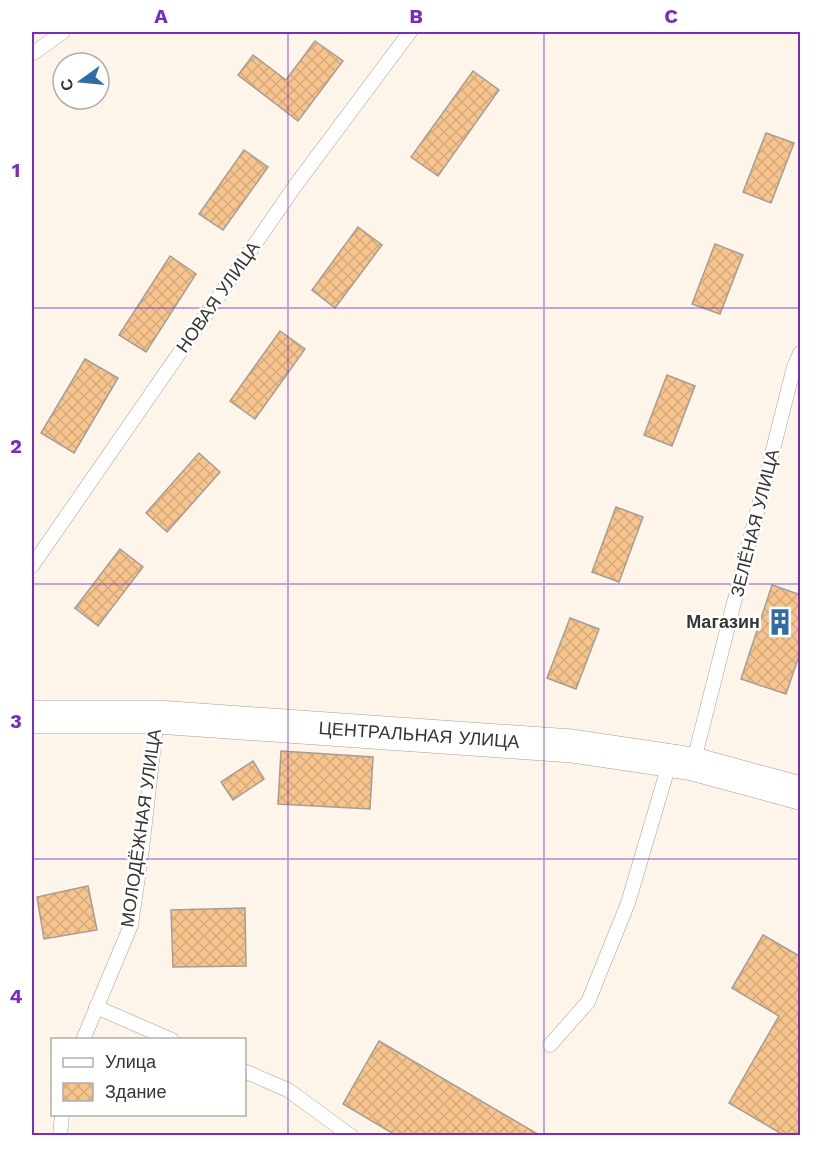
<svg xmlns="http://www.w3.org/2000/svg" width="832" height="1167" font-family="'Work Sans',sans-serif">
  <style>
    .building { fill: url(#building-cross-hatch); stroke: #a69e95; stroke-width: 1.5 }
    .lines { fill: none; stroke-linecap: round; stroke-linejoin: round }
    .service-casing { stroke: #a79e96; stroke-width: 15 }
    .tertiary-casing { stroke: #a79e96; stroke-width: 34 }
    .service { stroke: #fff; stroke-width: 14 }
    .tertiary { stroke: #fff; stroke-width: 33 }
    .grid { fill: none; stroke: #7b2cbf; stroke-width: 1.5; stroke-opacity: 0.55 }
    .labels { text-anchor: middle; stroke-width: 5; stroke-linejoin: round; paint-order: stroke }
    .street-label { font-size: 18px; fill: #383431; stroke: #fff }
    .poi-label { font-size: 18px; font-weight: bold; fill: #383431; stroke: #fff; text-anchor: end }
    .neatline { fill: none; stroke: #7b2cbf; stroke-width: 2 }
    .grid-label { font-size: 20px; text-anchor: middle; font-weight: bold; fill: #7b2cbf }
  </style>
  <defs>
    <pattern id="building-cross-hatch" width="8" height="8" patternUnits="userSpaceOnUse" patternTransform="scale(1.5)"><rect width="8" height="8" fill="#f7c48d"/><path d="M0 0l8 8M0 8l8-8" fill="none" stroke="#d4a97a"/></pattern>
  </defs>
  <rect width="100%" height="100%" fill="#fdf4ea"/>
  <g class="building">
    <path d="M315,41L343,61L298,121L238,75L253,55L286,80Z"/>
    <path d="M473,71L499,90L438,176L411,157Z"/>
    <path d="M766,133L794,143L771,203L743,192Z"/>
    <path d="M244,150L268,167L223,230L199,214Z"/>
    <path d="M358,227L382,245L335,308L312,290Z"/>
    <path d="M715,244L743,255L720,314L692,304Z"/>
    <path d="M170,256L196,274L146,352L119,335Z"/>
    <path d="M280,331L305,349L255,419L230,401Z"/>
    <path d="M85,359L118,378L74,453L41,433Z"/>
    <path d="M667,375L695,386L672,446L644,435Z"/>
    <path d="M199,453L220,472L167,532L146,513Z"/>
    <path d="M616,507L643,517L619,582L592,572Z"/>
    <path d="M120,549L143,567L98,626L75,608Z"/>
    <path d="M772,585L801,595V650L786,694L741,679Z"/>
    <path d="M570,618L599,629L576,689L547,678Z"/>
    <path d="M281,751L373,757L370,809L278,804Z"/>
    <path d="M253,761L264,779L233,800L221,782Z"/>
    <path d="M88,886L97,930L44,939L37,897Z"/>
    <path d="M245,908L246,966L173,967L171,910Z"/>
    <path d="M763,935L801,957V1136H785L729,1103L779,1016L732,988Z"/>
    <path d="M379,1041L541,1136H397L343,1104Z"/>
  </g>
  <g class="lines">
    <defs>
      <g id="service">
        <path d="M32,54L63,32"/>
        <path d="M32,566L295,186L410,32"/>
        <path d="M693,764L794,367L800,353"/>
        <path d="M96,1007L172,1040"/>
        <path d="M83,1040L131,925L142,849L157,717"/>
        <path d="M550,1045L588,1002L628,903L670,761"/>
        <path d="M244,1071L288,1090L351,1136"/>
        <path d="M60,1136L62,1114"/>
      </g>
      <path id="tertiary" d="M32,717H157L572,746L693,764L800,793"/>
    </defs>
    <use href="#service" class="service-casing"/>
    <use href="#tertiary" class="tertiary-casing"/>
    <use href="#service" class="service"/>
    <use href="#tertiary" class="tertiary"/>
  </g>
  <path class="grid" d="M288,32V1136M544,32V1136M32,308H800M32,584H800M32,859H800"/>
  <defs>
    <symbol id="building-bare" viewBox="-9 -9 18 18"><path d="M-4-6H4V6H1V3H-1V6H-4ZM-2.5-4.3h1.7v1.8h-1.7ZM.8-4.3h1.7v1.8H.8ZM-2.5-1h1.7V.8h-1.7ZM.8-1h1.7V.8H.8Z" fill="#2f6da4" stroke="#fff" stroke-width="2.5" paint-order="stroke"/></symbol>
  </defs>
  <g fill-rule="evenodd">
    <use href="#building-bare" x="761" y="603" width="38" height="38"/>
  </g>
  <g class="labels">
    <g class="street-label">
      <text transform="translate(218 297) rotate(-55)" y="6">НОВАЯ УЛИЦА</text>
      <text transform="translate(755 523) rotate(-76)" y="6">ЗЕЛЁНАЯ УЛИЦА</text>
      <text transform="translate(419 735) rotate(4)" y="6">ЦЕНТРАЛЬНАЯ УЛИЦА</text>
      <text transform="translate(141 828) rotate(-82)" y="6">МОЛОДЁЖНАЯ УЛИЦА</text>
    </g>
    <g class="poi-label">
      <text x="760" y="628">Магазин</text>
    </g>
  </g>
  <rect width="832" height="1167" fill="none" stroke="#ffffff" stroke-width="66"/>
  <rect x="51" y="1038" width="195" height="78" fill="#ffffff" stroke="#afaead" stroke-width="1.5"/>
  <rect x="63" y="1058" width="30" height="9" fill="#ffffff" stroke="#afaead" stroke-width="1.5"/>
  <text x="105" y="1068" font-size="18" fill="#383431">Улица</text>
  <rect x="63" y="1083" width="30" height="18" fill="url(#building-cross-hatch)" stroke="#afaead" stroke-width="1.5"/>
  <text x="105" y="1098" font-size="18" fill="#383431">Здание</text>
  <g transform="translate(81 81) rotate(255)"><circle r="28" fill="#ffffff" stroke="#afaead" stroke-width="1.5"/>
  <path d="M0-4.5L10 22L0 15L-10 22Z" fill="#2f6da4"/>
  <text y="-9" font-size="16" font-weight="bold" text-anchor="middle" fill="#383431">С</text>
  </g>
  <rect x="33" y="33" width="766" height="1101" class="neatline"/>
  <g class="grid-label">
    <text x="161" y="23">A</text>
    <text x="416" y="23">B</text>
    <text x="671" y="23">C</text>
    <text x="16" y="177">1</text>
    <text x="16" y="453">2</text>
    <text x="16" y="728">3</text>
    <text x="16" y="1003">4</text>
  </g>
</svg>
